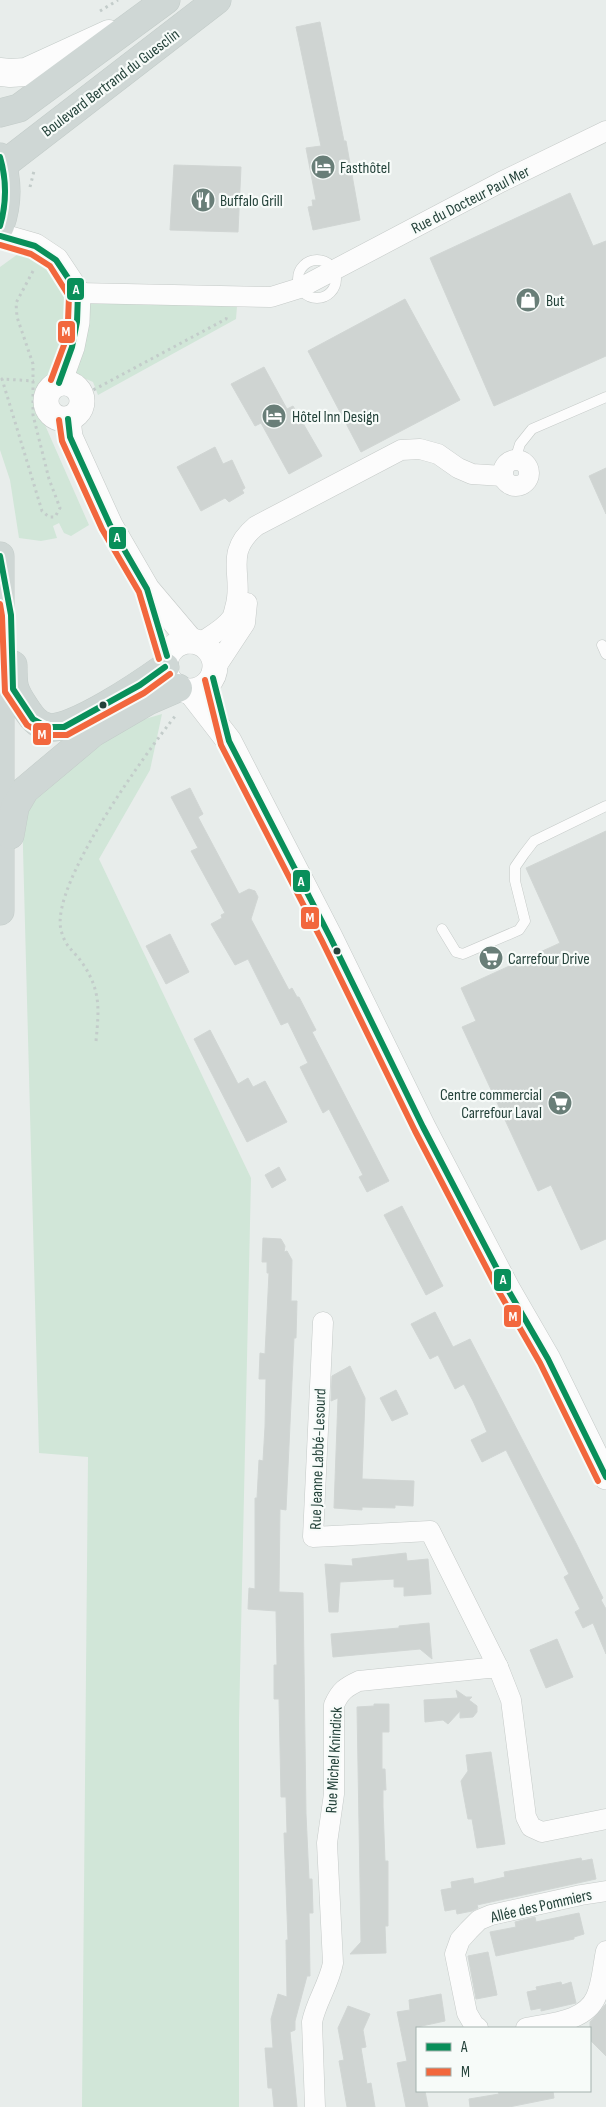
<svg xmlns="http://www.w3.org/2000/svg" width="606" height="2107" font-family="'Sofia Sans Condensed',sans-serif">
  <style>
    .green { fill: #d1e6d8 }
    .building { fill: #cfd4d2; stroke: #d1d6d4 }
    .lines { fill: none; stroke-linecap: round; stroke-linejoin: round }
    .service-casing { stroke: #c5cac8; stroke-width: 11 }
    .minor-casing { stroke: #c5cac8; stroke-width: 21 }
    .tertiary-casing { stroke: #c5cac8; stroke-width: 26 }
    .secondary-casing { stroke: #c3cbc8; stroke-width: 29 }
    .primary-casing { stroke: #c3ccc9; stroke-width: 29 }
    .path { stroke: #c3ccca; stroke-width: 3; stroke-dasharray: 2.5 4; stroke-linecap: butt }
    .service { stroke: #fcfcfc; stroke-width: 10 }
    .minor { stroke: #fcfcfc; stroke-width: 20 }
    .tertiary { stroke: #fcfcfc; stroke-width: 25 }
    .secondary { stroke: #fcfcfc; stroke-width: 28 }
    .primary { stroke: #cfd7d5; stroke-width: 28 }
    .bus-1-casing { stroke: #f7fbf9; stroke-width: 10 }
    .bus-2-casing { stroke: #f7fbf9; stroke-width: 10 }
    .bus-1 { stroke: #098f5a; stroke-width: 6 }
    .bus-2 { stroke: #f2673d; stroke-width: 6 }
    .bus-dot { fill: #24423a; stroke: #f7fbf9; stroke-width: 2 }
    .labels { text-anchor: middle; stroke-width: 4.5; stroke-linejoin: round; paint-order: stroke }
    .street-label { font-size: 16px; fill: #24423a; stroke: #f7fbf9 }
    .poi-label { font-size: 16px; fill: #24423a; stroke: #f7fbf9; text-anchor: start }
    .line-badge { stroke: #f7fbf9; stroke-width: 2 }
    .badge-label { font-size: 14px; text-anchor: middle; font-weight: bold; fill: #fff }
  </style>
  <rect width="100%" height="100%" fill="#e8edeb"/>
  <g class="green">
    <path d="M18,254C51,264 54,273 70,301L57,367L42,389L39,405L45,425L89,525L71,536L64,533L59,523L53,526L57,538L41,541L19,538L10,480L0,450V267Z"/>
    <path d="M88,303L237,306L236,319L98,395L93,382L68,371Z"/>
    <path d="M162,714L150,770L99,859L251,1178L239,1721V2107H82L88,1457L39,1453L22,811L111,729Z"/>
  </g>
  <g class="building">
    <path d="M320,22L344,141H346L360,220L313,230L308,207L313,206L312,200H316L306,148L321,146L296,27Z"/>
    <path d="M174,165L241,167L238,232L170,230Z"/>
    <path d="M570,193L593,246L606,241V356L494,406L430,258Z"/>
    <path d="M405,299L460,400L361,452L308,351Z"/>
    <path d="M264,367L287,409L293,406L322,456L289,474L261,423L255,426L231,384Z"/>
    <path d="M215,447L223,464L232,460L245,488L242,490L244,493L229,502L225,498L201,511L177,467Z"/>
    <path d="M606,468V514L589,476Z"/>
    <path d="M190,788L203,814L198,817L239,894L249,889L255,891L258,897L251,919L289,990L292,988L297,997H299L316,1030L312,1032L389,1181L367,1192L359,1177L363,1175L329,1109L323,1113L300,1067L308,1063L288,1022L281,1025L248,959L235,965L211,924L222,918L221,915L225,913L191,851L198,848L171,797Z"/>
    <path d="M606,831V1239L581,1250L551,1185L538,1191L462,1027L476,1021L461,988L560,943L526,868Z"/>
    <path d="M170,934L189,972L166,984L146,946Z"/>
    <path d="M210,1030L238,1084L248,1078L253,1087L265,1081L287,1122L247,1142L194,1039Z"/>
    <path d="M279,1167L286,1180L272,1188L265,1175Z"/>
    <path d="M402,1206L443,1286L426,1295L384,1215Z"/>
    <path d="M263,1238L281,1239L285,1246L284,1252L287,1251L292,1260L291,1301H297L296,1338H294L286,1510L280,1509L279,1592L303,1593L306,1814L309,1879H312L313,1913H309L310,1976H307L295,2021V2030L290,2032L297,2107H274L272,2088H268L265,2048H273L271,2019L278,1994L287,1997L286,1940H288L284,1833H287L286,1797H281L279,1699H274V1665H277L276,1611L248,1609L249,1588L255,1589V1498H257L259,1460L263,1461L265,1427L266,1379H259L260,1353L265,1354L269,1273H267V1262H262Z"/>
    <path d="M435,1312L453,1347L470,1339L576,1543L603,1598L601,1600L606,1609V1654L593,1623L583,1628L575,1612L580,1609L564,1577L569,1574L506,1450L482,1462L471,1440L487,1432L473,1401L464,1384L455,1389L438,1355L430,1359L411,1324Z"/>
    <path d="M350,1366L365,1398L362,1479L414,1481L413,1506L395,1505V1508L362,1507V1510L334,1508L338,1398L331,1401L332,1376Z"/>
    <path d="M396,1390L408,1414L392,1421L380,1398Z"/>
    <path d="M406,1553L407,1561L428,1559L431,1594L404,1596V1587H394V1579L340,1582L338,1612H329L325,1564L353,1566L352,1559Z"/>
    <path d="M429,1623L432,1659L420,1649L333,1657L331,1634L399,1628V1626Z"/>
    <path d="M557,1639L573,1677L546,1688L530,1650Z"/>
    <path d="M456,1690L466,1697H472L469,1700L477,1706V1712L473,1717L460,1718V1711L448,1724L443,1720L425,1722L424,1700L458,1698Z"/>
    <path d="M374,1704H389V1732H382V1769H385L386,1790H383V1807L385,1861H388V1926H385L386,1953L350,1954L361,1942L357,1707L374,1706Z"/>
    <path d="M491,1752L505,1844L477,1848L472,1819H468L461,1781L468,1771L466,1755Z"/>
    <path d="M581,1858L582,1861L592,1859L596,1879L477,1905L478,1908L472,1911L457,1914L456,1909L445,1911L441,1890L452,1888L451,1882L473,1878L474,1884L505,1877L504,1872Z"/>
    <path d="M579,1913L584,1934L574,1937V1939L496,1956L490,1932L516,1927L515,1922L535,1917L536,1922Z"/>
    <path d="M488,1952L497,1995L476,1999L468,1956Z"/>
    <path d="M561,1982L562,1985L571,1982L576,2003L541,2011V2008L531,2010L527,1992L537,1990L536,1987Z"/>
    <path d="M441,1994L445,2021L417,2027V2091H425L428,2107H406L397,2063L407,2061L397,2012L410,2010L409,2000Z"/>
    <path d="M606,2004V2056L590,2040V2022Z"/>
    <path d="M348,2006L370,2014L363,2030L366,2047L361,2048L367,2084L371,2083L375,2107H347L339,2061L344,2060L338,2028Z"/>
    <path d="M498,2091H553L554,2098L509,2107H470L469,2099L499,2094Z"/>
  </g>
  <g class="lines">
    <defs>
      <g id="service">
        <circle cx="317" cy="279" r="19"/>
        <path d="M515,460L520,444L532,429L606,397"/>
        <path d="M602,645L606,654"/>
        <path d="M442,929L456,952L463,954L519,930L525,921L515,881V867L524,854L534,841L606,806"/>
      </g>
      <g id="minor">
        <path d="M78,293L271,297L300,288L501,182L606,131"/>
        <circle cx="516" cy="473" r="13"/>
        <path d="M200,643C210,636 224,629 231,619C233,617 234,612 235,608C245,576 222,554 256,526L401,450L420,449L438,454L458,468L472,474L503,476"/>
        <path d="M216,667L245,623L247,603"/>
        <path d="M323,1322L313,1537L430,1531L498,1667"/>
        <path d="M478,2028L474,2025L467,2013L455,1954L460,1940L469,1930L479,1920L491,1915L581,1895L606,1891"/>
        <path d="M526,2028C550,2023 585,2022 596,1997C602,1984 603,1965 606,1951"/>
        <path d="M315,2107L312,2022C316,2002 329,1984 333,1963L327,1843L334,1794V1705C340,1691 346,1687 359,1681L498,1667L511,1700L526,1817L531,1827L542,1832L606,1819"/>
      </g>
      <g id="tertiary">
        <path d="M0,236L35,246L56,260L78,293L77,322L72,347L59,383"/>
        <circle cx="64" cy="401" r="18"/>
        <path d="M68,419L70,437L110,525L147,589L191,641"/>
        <circle cx="190" cy="666" r="25"/>
        <path d="M191,692L229,741L330,937L423,1127L507,1288L548,1359L606,1477"/>
      </g>
      <path id="secondary" d="M0,72L10,73L26,72L109,34"/>
      <g id="primary">
        <path d="M0,113L19,108L166,0"/>
        <path d="M0,157C8,180 8,203 0,226"/>
        <path d="M3,165L217,0"/>
        <path d="M0,556V911"/>
        <path d="M13,665C13,686 13,689 25,707C31,716 36,724 47,727C70,733 144,682 165,667"/>
        <path d="M10,835L15,807L25,790L93,733L148,701L178,688"/>
      </g>
    </defs>
    <use href="#service" class="service-casing"/>
    <use href="#minor" class="minor-casing"/>
    <use href="#tertiary" class="tertiary-casing"/>
    <use href="#secondary" class="secondary-casing"/>
    <use href="#primary" class="primary-casing"/>
    <g class="path">
      <path d="M100,11L118,0"/>
      <path d="M30,187L34,171"/>
      <path d="M33,271L16,303L17,317L33,364V415L49,479L60,508L55,517H49L42,511L2,379L34,381"/>
      <path d="M82,396L226,319L227,316"/>
      <path d="M96,1041C99,1010 101,991 83,964C73,949 66,949 61,930C50,884 146,753 176,715"/>
    </g>
    <use href="#service" class="service"/>
    <use href="#minor" class="minor"/>
    <use href="#tertiary" class="tertiary"/>
    <use href="#secondary" class="secondary"/>
    <use href="#primary" class="primary"/>
    <defs>
      <g id="bus-1">
        <path d="M0,157C7,181 7,202 0,226"/>
        <path d="M0,236L35,246L56,260L78,293L77,322L72,347L59,383"/>
        <path d="M68,419L70,437L110,525L147,589L167,656"/>
        <path d="M0,556L11,615L13,689L33,719L47,727H64L140,685L165,667"/>
        <path d="M213,678L229,741L330,937L423,1127L507,1288L548,1359L606,1477"/>
      </g>
      <g id="bus-2">
        <path d="M0,245L31,254L50,266L69,296L68,321L64,345L51,380"/>
        <path d="M59,420L62,441L102,529L139,592L159,659"/>
        <path d="M0,604L2,616L5,692L27,725L44,735H67L144,693L170,674"/>
        <path d="M205,680L221,745L322,941L415,1131L499,1292L540,1363L598,1481"/>
      </g>
    </defs>
    <use href="#bus-1" class="bus-1-casing"/>
    <use href="#bus-2" class="bus-2-casing"/>
    <use href="#bus-1" class="bus-1"/>
    <use href="#bus-2" class="bus-2"/>
  </g>
  <defs>
    <symbol id="hotel-disc" viewBox="-11 -11 22 22"><circle r="9.5" fill="#697e78" stroke="#f7fbf9"/><path d="M-6-4.5h1.5V1H6V5H4.5V3h-9V5H-6ZM-4 0a1.8 1.8 0 1 1 3.6 0ZM.5 0V-2.5h3Q6-2.5 6 0Z" fill="#fff"/></symbol>
    <symbol id="restaurant-disc" viewBox="-11 -11 22 22"><circle r="9.5" fill="#697e78" stroke="#f7fbf9"/><path d="M-5-6h1v4h1v-4h1v4h1v-4h1v5L-1.5 .5V6h-2V.5L-5-1ZM5-6V6H3V1.5H1.5Q1.5-4 5-6Z" fill="#fff"/></symbol>
    <symbol id="shop-disc" viewBox="-11 -11 22 22"><circle r="9.5" fill="#697e78" stroke="#f7fbf9"/><path d="M-5-2.5h2.3a2.7 3.5 0 0 1 5.4 0H5L5.5 6h-11ZM-1.5-2.5h3a1.5 2.3 0 0 0-3 0Z" fill="#fff"/></symbol>
    <symbol id="supermarket-disc" viewBox="-11 -11 22 22"><circle r="9.5" fill="#697e78" stroke="#f7fbf9"/><path d="M-6-5.5h2.5l.6 2H6L4.5 2H-2.5L-4.4-4H-6ZM-1.5 3.2a1.3 1.3 0 1 0 .1 0ZM3 3.2a1.3 1.3 0 1 0 .1 0Z" fill="#fff"/></symbol>
  </defs>
  <g fill-rule="evenodd">
    <use href="#hotel-disc" x="309" y="153" width="28" height="28"/>
    <use href="#restaurant-disc" x="189" y="186" width="28" height="28"/>
    <use href="#shop-disc" x="514" y="286" width="28" height="28"/>
    <use href="#hotel-disc" x="260" y="402" width="28" height="28"/>
    <use href="#supermarket-disc" x="477" y="944" width="28" height="28"/>
    <use href="#supermarket-disc" x="546" y="1089" width="28" height="28"/>
  </g>
  <g class="bus-dot">
    <circle cx="103" cy="705" r="4.5"/>
    <circle cx="337" cy="951" r="4.5"/>
  </g>
  <g class="labels">
    <g class="street-label">
      <text transform="translate(110 82) rotate(-37)" y="6">Boulevard Bertrand du Guesclin</text>
      <text transform="translate(470 199) rotate(-27)" y="6">Rue du Docteur Paul Mer</text>
      <text transform="translate(317 1459) rotate(-88)" y="6">Rue Jeanne Labbé-Lesourd</text>
      <text transform="translate(333 1760) rotate(-87)" y="6">Rue Michel Knindick</text>
      <text transform="translate(541 1905) rotate(-13)" y="6">Allée des Pommiers</text>
    </g>
    <g class="poi-label">
      <text x="340" y="173">Fasthôtel</text>
      <text x="220" y="206">Buffalo Grill</text>
      <text x="546" y="306">But</text>
      <text x="292" y="422">Hôtel Inn Design</text>
      <text x="508" y="964">Carrefour Drive</text>
      <text x="542" y="1100" text-anchor="end">Centre commercial<tspan x="542" dy="18">Carrefour Laval</tspan></text>
    </g>
  </g>
  <g class="line-badge">
    <rect x="66" y="277" width="19" height="24" rx="5" fill="#098f5a"/>
    <rect x="57" y="320" width="19" height="24" rx="5" fill="#f2673d"/>
    <rect x="108" y="526" width="19" height="24" rx="5" fill="#098f5a"/>
    <rect x="32" y="722" width="20" height="24" rx="5" fill="#f2673d"/>
    <rect x="292" y="869" width="19" height="24" rx="5" fill="#098f5a"/>
    <rect x="300" y="906" width="20" height="24" rx="5" fill="#f2673d"/>
    <rect x="493" y="1268" width="19" height="24" rx="5" fill="#098f5a"/>
    <rect x="503" y="1304" width="19" height="24" rx="5" fill="#f2673d"/>
  </g>
  <g class="badge-label">
    <text x="76" y="294">A</text>
    <text x="66" y="336">M</text>
    <text x="117" y="542">A</text>
    <text x="42" y="739">M</text>
    <text x="301" y="886">A</text>
    <text x="310" y="922">M</text>
    <text x="503" y="1284">A</text>
    <text x="513" y="1321">M</text>
  </g>
  <rect x="416" y="2027" width="175" height="65" fill="#f7fbf9" stroke="#a3b1ad"/>
  <rect x="426" y="2043" width="25" height="8" fill="#098f5a" stroke="#a3b1ad"/>
  <text x="461" y="2052" font-size="15" fill="#24423a">A</text>
  <rect x="426" y="2068" width="25" height="8" fill="#f2673d" stroke="#a3b1ad"/>
  <text x="461" y="2077" font-size="15" fill="#24423a">M</text>
</svg>
